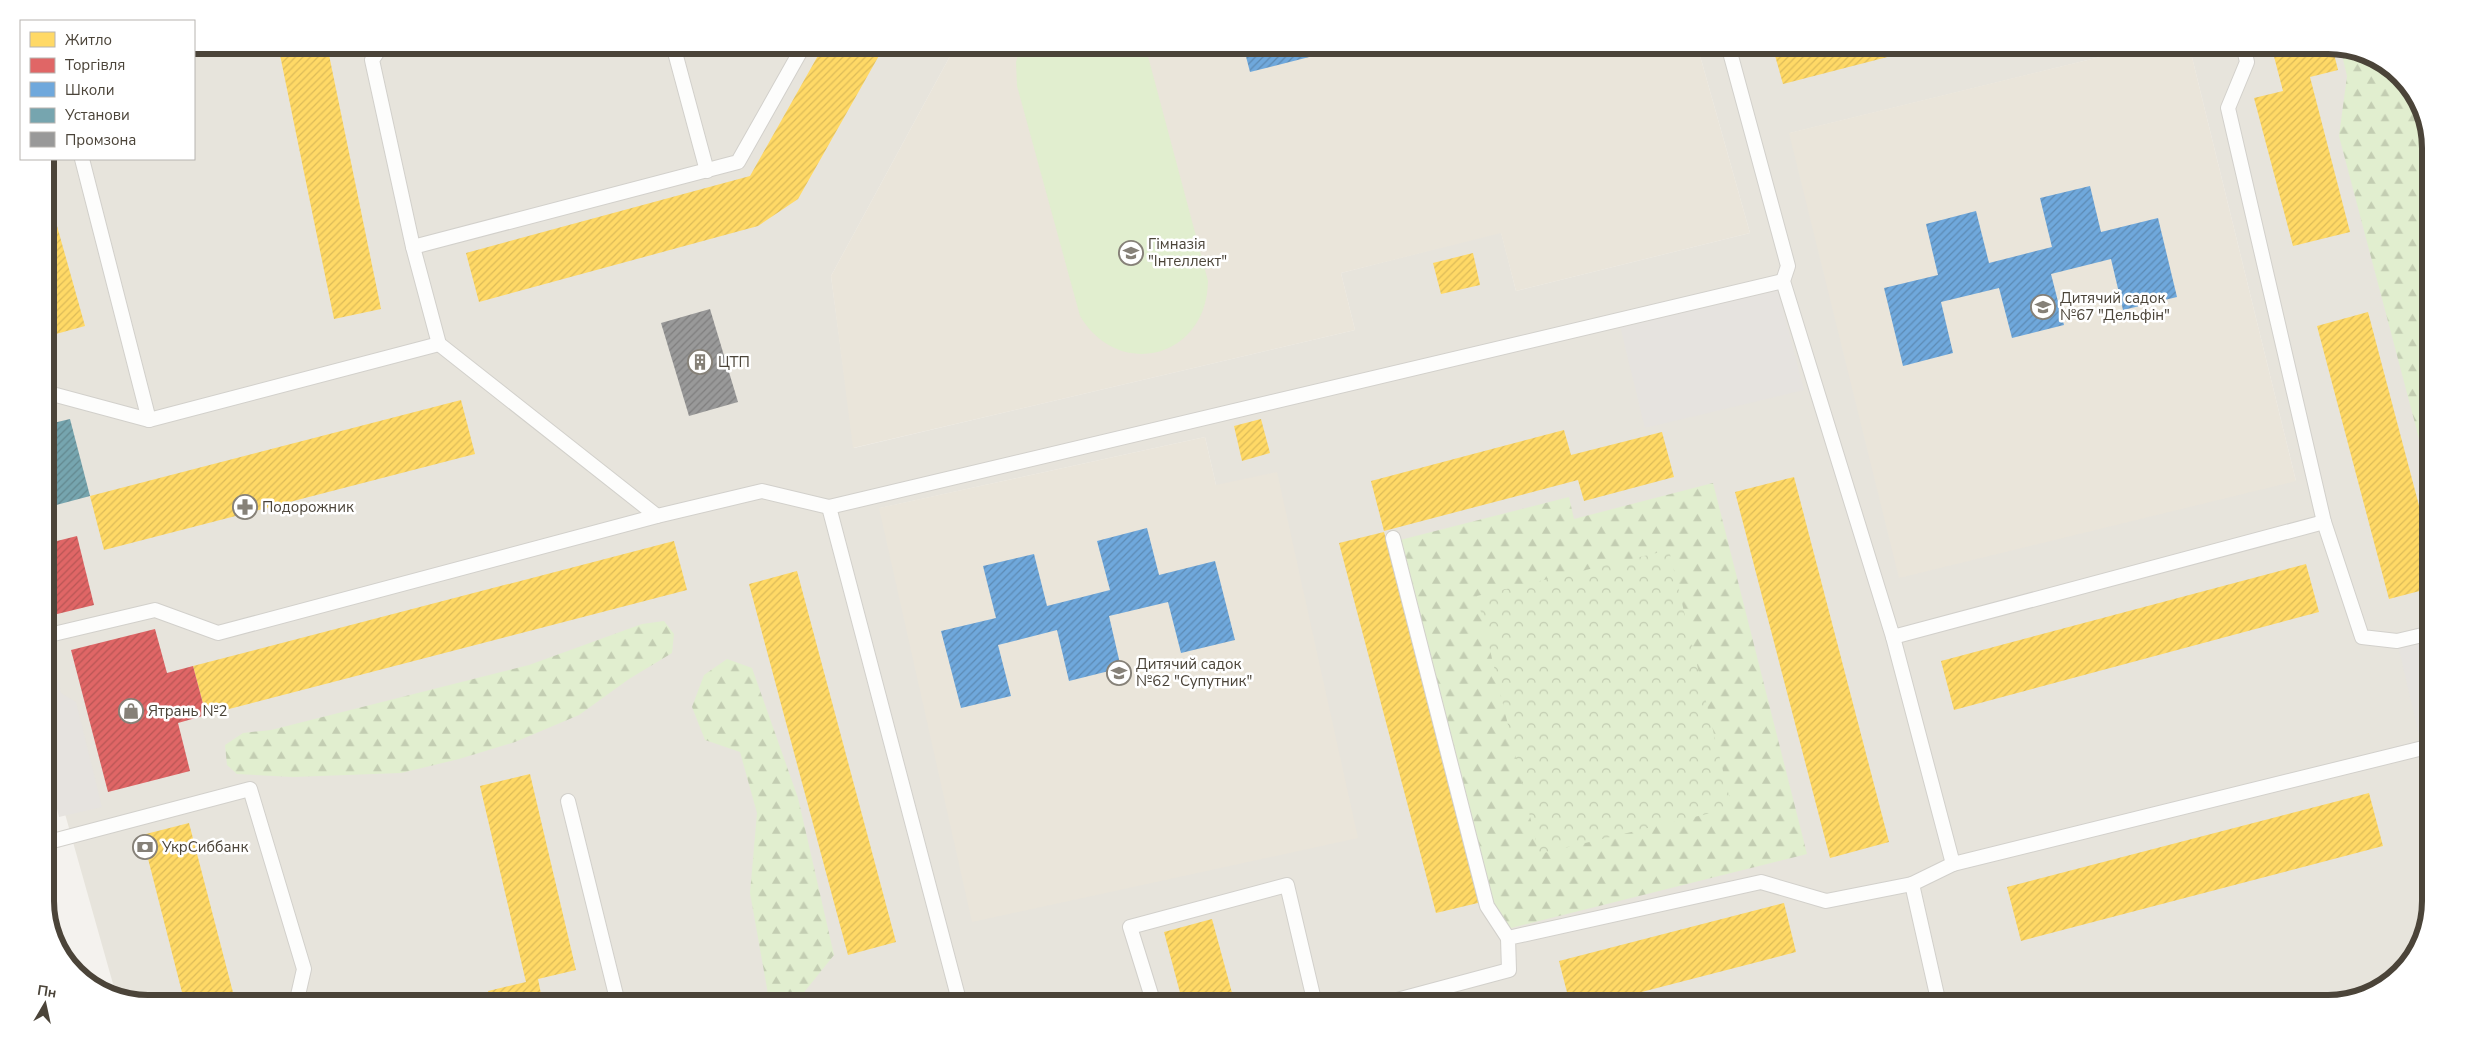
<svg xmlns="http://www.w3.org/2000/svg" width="2476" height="1049" font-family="'Nunito Sans',sans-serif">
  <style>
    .residential { fill: #e7e4dc; fill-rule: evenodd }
    .education { fill: #eae5da }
    .green { fill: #e1eecf }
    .forest { fill: url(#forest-firs) }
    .park { fill: url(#park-crowns) }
    .parking { fill: #e6e3df }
    .homes { fill: url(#homes-hatch) }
    .shops { fill: url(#shops-hatch) }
    .schools { fill: url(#schools-hatch) }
    .public { fill: url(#public-hatch) }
    .industry { fill: url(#industry-hatch) }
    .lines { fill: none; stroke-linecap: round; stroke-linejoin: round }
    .lane-casing { stroke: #d2d0cb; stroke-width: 16 }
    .lane { stroke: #fdfdfc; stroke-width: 14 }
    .labels { text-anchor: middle; stroke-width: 5; stroke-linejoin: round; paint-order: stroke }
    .poi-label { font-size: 15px; fill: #4b4439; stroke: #fff; text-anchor: start }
    .rim { fill: none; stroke: #4b4439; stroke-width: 6 }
  </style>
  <defs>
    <pattern id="forest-firs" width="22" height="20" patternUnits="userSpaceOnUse" patternTransform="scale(1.25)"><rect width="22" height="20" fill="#e1eecf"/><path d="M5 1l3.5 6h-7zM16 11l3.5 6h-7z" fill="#c3cdb2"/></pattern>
    <pattern id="park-crowns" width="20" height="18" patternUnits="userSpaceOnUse" patternTransform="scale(1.25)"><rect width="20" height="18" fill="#e1eecf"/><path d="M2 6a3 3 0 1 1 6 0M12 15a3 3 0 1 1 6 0" fill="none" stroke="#c3cdb2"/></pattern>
    <pattern id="homes-hatch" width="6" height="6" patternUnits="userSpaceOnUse" patternTransform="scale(1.25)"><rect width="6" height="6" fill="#ffd966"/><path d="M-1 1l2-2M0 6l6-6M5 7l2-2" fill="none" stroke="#dcbb59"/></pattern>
    <pattern id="shops-hatch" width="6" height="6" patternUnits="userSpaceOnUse" patternTransform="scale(1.25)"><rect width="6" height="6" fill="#e06666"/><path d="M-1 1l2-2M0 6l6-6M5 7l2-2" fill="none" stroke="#b85655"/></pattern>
    <pattern id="schools-hatch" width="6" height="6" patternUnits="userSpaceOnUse" patternTransform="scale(1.25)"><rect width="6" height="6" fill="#6fa8dc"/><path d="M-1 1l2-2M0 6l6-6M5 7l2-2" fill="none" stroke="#5d8ab3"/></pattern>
    <pattern id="public-hatch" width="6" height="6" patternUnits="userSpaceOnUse" patternTransform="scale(1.25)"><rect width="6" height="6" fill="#76a5af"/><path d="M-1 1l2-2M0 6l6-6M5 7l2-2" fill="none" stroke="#63888f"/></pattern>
    <pattern id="industry-hatch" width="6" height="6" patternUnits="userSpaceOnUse" patternTransform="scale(1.25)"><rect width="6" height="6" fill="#999"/><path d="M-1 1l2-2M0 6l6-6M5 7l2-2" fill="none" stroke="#7f7e7e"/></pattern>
  </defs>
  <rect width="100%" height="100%" fill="#f4f2ee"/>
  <path class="residential" d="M194,45H956L831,276L854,448L1355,330L1341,273L1501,232L1516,291L1750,233L1697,45H2149L1790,133L2296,481L2189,45H2328L2362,52L2431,315V901L2423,940L2386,986L2328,1004H148L117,998L45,743V159H194ZM1205,437L1216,485L880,508Z"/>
  <g class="education">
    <path d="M956,45H1697L1750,233L1516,291L1501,233L1341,273L1355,330L853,448L831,276Z"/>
    <path d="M2149,45H2189L2296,481L1899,578L1789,133Z"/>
    <path d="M1205,437L1216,485L1277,472L1358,838L972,922L879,508Z"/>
  </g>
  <path class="green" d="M1021,45H1145L1208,281C1207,358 1119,381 1080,316L1017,86L1016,62Z"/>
  <g class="forest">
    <path d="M2340,47L2367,53L2411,89L2431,166V484L2339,136L2347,76Z"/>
    <path d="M1713,483L1807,854L1499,931L1400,540L1569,497L1574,519Z"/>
    <path d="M664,621L674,634L672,653L629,679L579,715L515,742L459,759L401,773L293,777L237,774L227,765L225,745L243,733L271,730L529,665L642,624Z"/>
    <path d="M727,659L752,668L798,798L834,955L797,1001L768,994L750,893L757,813L740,752L705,740L692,707L704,675Z"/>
  </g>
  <path class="park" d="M1669,550L1732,808L1539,854L1477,596Z"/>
  <g class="parking">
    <path d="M1778,290L1804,390L1645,428L1620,326Z"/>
    <path d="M2431,633V786L2397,641Z"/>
    <path d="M53,657L61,693L76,702L102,807L59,817L45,759V659Z"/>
  </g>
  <g class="homes">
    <path d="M278,45H327L381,309L334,319Z"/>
    <path d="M824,45H885L798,199L758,226L479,302L466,253L750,176Z"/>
    <path d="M1772,45H1929L1930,46L1783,84Z"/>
    <path d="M2271,45L2332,46L2338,70L2310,77L2350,232L2293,246L2254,98L2283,91Z"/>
    <path d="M45,183L85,326L45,337Z"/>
    <path d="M1473,253L1480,285L1441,294L1433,263Z"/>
    <path d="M2368,312L2431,551V588L2389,599L2317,326Z"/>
    <path d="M461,400L475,454L104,550L90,496Z"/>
    <path d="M1261,419L1270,453L1242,461L1234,426Z"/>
    <path d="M1564,430L1571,455L1662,432L1674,477L1584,501L1578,480L1384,531L1371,481Z"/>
    <path d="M1794,477L1889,842L1830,858L1735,492Z"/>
    <path d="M1384,532L1482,902L1436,913L1339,543Z"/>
    <path d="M674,541L687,590L206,715L193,666Z"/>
    <path d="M2306,564L2319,612L1954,710L1941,661Z"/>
    <path d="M797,571L896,942L848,955L749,584Z"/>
    <path d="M530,774L576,970L538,979L543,1004H491L488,991L526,982L480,786Z"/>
    <path d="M2369,793L2383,846L2021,941L2007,887Z"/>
    <path d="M189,823L236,1004H185L142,835Z"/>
    <path d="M1784,903L1796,952L1595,1004H1570L1559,961Z"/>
    <path d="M1212,919L1235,1004H1183L1164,932Z"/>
  </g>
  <g class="shops">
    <path d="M77,536L94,605L45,617V544Z"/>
    <path d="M155,629L167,673L193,666L206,715L178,723L190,771L108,792L71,650Z"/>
  </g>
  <g class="schools">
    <path d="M1243,45H1323L1325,53L1250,72Z"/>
    <path d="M2090,186L2101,232L2158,218L2177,297L2123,310L2111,259L2051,274L2064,325L2012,338L1999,288L1941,302L1953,353L1903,366L1884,288L1938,275L1926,224L1976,211L1989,263L2052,247L2040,198Z"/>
    <path d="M1147,528L1159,575L1215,561L1235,640L1181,653L1168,602L1109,616L1121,668L1069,681L1057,630L998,645L1011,696L961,708L941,631L996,618L983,566L1034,554L1047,606L1110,590L1097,541Z"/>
  </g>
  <path class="public" d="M70,419L90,496L45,508V425Z"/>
  <path class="industry" d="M710,309L738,402L689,416L661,323Z"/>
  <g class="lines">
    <defs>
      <g id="lane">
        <path d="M382,45L372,60L413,247"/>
        <path d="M673,45L707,171"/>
        <path d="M1728,45L1788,266L1783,281L1893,637L2324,522L2362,637L2397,641L2431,633"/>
        <path d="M2243,45L2247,62L2228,108L2324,522"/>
        <path d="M82,159L149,420"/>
        <path d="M45,397L56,395L149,420L439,344"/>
        <path d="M829,507L960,1004"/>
        <path d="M657,516L439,344L413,247L738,162L804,45"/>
        <path d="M1393,538L1487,906L1508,938"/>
        <path d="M45,636L155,610L218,633L657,516L762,491L829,507L1783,281"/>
        <path d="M1893,637L1953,864L2431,746"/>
        <path d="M568,801L616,995L613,1004"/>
        <path d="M45,843L250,789L304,969L296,1004"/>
        <path d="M1154,1004L1130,927L1287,885L1315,1004"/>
        <path d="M1382,1004L1509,970L1508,938L1761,882L1826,901L1912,884"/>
        <path d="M1939,1004L1912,884L1953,864"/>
      </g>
    </defs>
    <use href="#lane" class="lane-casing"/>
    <use href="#lane" class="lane"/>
  </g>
  <defs>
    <symbol id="school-ring" viewBox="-11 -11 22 22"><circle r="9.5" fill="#fff" stroke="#868178" stroke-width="1.5"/><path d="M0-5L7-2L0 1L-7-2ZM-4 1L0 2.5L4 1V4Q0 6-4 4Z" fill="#868178"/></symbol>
    <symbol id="building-ring" viewBox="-11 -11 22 22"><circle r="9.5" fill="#fff" stroke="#868178" stroke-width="1.5"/><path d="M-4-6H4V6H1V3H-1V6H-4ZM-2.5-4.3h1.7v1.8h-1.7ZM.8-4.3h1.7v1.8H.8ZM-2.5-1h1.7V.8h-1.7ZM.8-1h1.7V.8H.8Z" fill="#868178"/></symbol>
    <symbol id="pharmacy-ring" viewBox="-11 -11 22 22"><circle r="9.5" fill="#fff" stroke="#868178" stroke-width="1.5"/><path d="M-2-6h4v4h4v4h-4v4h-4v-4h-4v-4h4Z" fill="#868178"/></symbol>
    <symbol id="shop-ring" viewBox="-11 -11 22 22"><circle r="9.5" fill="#fff" stroke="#868178" stroke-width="1.5"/><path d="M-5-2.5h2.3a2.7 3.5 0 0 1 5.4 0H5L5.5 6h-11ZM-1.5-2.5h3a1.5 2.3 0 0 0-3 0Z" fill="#868178"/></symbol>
    <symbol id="bank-ring" viewBox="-11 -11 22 22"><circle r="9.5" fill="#fff" stroke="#868178" stroke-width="1.5"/><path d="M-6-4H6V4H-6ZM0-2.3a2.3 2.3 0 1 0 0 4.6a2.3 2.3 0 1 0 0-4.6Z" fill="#868178"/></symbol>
  </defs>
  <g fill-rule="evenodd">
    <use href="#school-ring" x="1117" y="239" width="28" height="28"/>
    <use href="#school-ring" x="2029" y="293" width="28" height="28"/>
    <use href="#building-ring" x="686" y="348" width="28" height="28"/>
    <use href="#pharmacy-ring" x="231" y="493" width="28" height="28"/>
    <use href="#school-ring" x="1105" y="659" width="28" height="28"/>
    <use href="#shop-ring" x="117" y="697" width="28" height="28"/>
    <use href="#bank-ring" x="131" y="833" width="28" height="28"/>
  </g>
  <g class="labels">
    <g class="poi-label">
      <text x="1148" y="249">Гімназія<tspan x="1148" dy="17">"Інтеллект"</tspan></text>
      <text x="2060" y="303">Дитячий садок<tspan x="2060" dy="17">№67 "Дельфін"</tspan></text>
      <text x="718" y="367">ЦТП</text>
      <text x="262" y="512">Подорожник</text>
      <text x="1136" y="669">Дитячий садок<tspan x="1136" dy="17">№62 "Супутник"</tspan></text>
      <text x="148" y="716">Ятрань №2</text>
      <text x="162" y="852">УкрСиббанк</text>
    </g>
  </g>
  <path d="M0 0H2476V1049H0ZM148 54H2328A94 94 0 0 1 2422 148V901A94 94 0 0 1 2328 995H148A94 94 0 0 1 54 901V148A94 94 0 0 1 148 54Z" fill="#fff" fill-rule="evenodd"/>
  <path class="rim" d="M148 54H2328A94 94 0 0 1 2422 148V901A94 94 0 0 1 2328 995H148A94 94 0 0 1 54 901V148A94 94 0 0 1 148 54Z"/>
  <rect x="20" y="20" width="175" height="140" fill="#ffffff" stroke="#b7b4b0"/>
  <rect x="30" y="32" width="25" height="15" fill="#ffd966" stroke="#b7b4b0"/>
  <text x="65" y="45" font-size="15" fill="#4b4439">Житло</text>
  <rect x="30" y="58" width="25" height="15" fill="#e06666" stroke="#b7b4b0"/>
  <text x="65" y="70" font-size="15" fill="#4b4439">Торгівля</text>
  <rect x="30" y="82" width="25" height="15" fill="#6fa8dc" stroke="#b7b4b0"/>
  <text x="65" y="95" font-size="15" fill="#4b4439">Школи</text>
  <rect x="30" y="108" width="25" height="15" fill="#76a5af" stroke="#b7b4b0"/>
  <text x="65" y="120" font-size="15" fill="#4b4439">Установи</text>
  <rect x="30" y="132" width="25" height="15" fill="#999999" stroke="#b7b4b0"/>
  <text x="65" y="145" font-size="15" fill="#4b4439">Промзона</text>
  <g transform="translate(45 1004) rotate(9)" stroke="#ffffff" stroke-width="4" paint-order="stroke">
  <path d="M0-4L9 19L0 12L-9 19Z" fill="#4b4439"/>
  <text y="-8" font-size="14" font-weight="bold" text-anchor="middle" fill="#4b4439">Пн</text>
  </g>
</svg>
